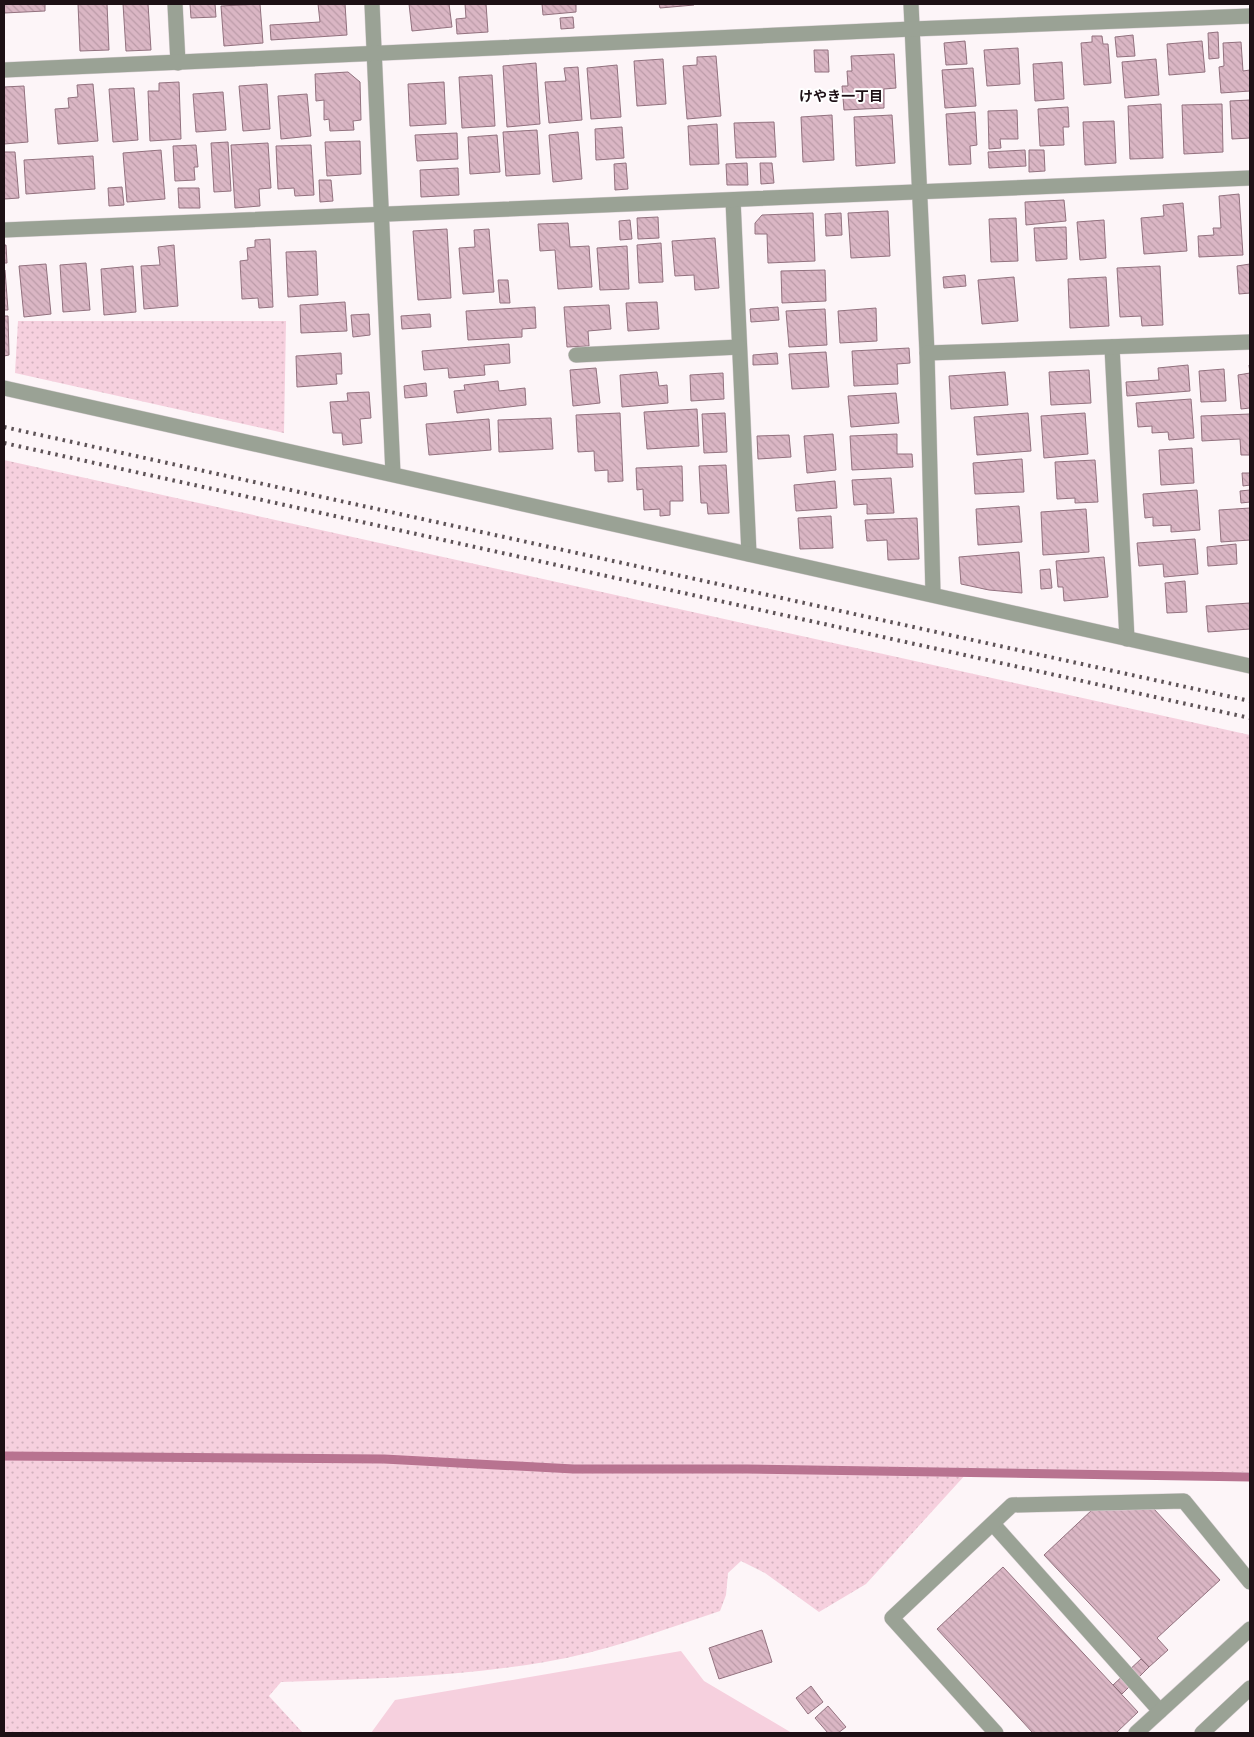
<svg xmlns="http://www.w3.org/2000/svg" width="1254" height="1737" font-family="'Asap Condensed','Noto Sans JP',sans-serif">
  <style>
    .grass { fill: url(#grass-dots) }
    .garden { fill: #f6d0de }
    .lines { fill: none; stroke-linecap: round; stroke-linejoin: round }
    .stream { stroke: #b87390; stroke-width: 9 }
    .building { fill: url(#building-back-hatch); stroke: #92717e }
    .minor-casing { stroke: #d9d0d4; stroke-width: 16 }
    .minor { stroke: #9aa295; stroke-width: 15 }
    .rail { stroke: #5e5357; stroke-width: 4; stroke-dasharray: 2.5 5; stroke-linecap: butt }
    .labels { text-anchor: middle; stroke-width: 4; stroke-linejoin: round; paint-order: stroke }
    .neighbourhood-label { font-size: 14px; font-weight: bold; fill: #1d1015; stroke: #fff }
  </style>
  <defs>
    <pattern id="grass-dots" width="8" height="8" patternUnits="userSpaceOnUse" patternTransform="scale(1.25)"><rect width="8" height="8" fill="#f6d0de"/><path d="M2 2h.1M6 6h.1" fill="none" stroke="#d2b2be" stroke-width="1.8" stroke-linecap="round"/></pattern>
    <pattern id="building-back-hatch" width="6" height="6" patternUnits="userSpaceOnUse" patternTransform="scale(1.25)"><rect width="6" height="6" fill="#dab6c4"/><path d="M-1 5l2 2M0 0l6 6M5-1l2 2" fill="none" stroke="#bb9ba8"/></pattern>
  </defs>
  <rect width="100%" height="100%" fill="#fdf5f8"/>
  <g class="grass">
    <path d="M18,321H286L284,433L15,373Z"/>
    <path d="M4,460L1250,735V1472L967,1473L866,1584L819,1612L765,1573L741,1561L728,1573L726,1595L720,1611C663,1630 605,1652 545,1662C458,1677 369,1679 281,1682L269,1696L303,1733H4Z"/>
  </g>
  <path class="garden" d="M681,1651L704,1681L792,1733H371L395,1700Z"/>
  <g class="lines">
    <path class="stream" d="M4,1456L384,1459L574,1469H747L1250,1477"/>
  </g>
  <g class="building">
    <path d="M4,4H45V11L4,13Z"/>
    <path d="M78,4H107L109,50L80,51Z"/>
    <path d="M123,4H148L151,50L126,51Z"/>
    <path d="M190,4H215L216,17L191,18Z"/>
    <path d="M260,4L263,43L224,46L221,6Z"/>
    <path d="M318,4H345L347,35L271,40L270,25L320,22Z"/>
    <path d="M409,4H449L452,27L412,31Z"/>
    <path d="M465,4H486L488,32L457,34L456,19L466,18Z"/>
    <path d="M542,4H576V12L543,15Z"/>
    <path d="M659,4H694V5L660,8Z"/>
    <path d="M573,17L574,28L561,29L560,18Z"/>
    <path d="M1218,32L1219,58L1209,59L1208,33Z"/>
    <path d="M1133,35L1135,56L1117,57L1115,37Z"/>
    <path d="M1092,36H1102L1103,44H1108L1111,83L1084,85L1081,43L1092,42Z"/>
    <path d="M965,41L967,64L946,65L944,43Z"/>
    <path d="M1202,41L1205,72L1169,75L1167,44Z"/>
    <path d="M1241,42L1243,71L1250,70V91L1221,93L1219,67L1224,66L1223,43Z"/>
    <path d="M1018,48L1020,84L987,86L984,50Z"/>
    <path d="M814,50H828L829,72H815Z"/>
    <path d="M894,54L896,88L884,89V108L844,110L842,86H848L847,71H852L851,56Z"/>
    <path d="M716,56L721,116L687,119L683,66L697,65V57Z"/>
    <path d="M663,59L666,104L637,106L634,61Z"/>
    <path d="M1156,59L1159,95L1125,98L1122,62Z"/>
    <path d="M1062,62L1064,99L1035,101L1033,64Z"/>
    <path d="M536,63L540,124L507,127L503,66Z"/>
    <path d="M617,65L621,117L591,119L587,68Z"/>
    <path d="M578,67L582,120L549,123L545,82L566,81L564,68Z"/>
    <path d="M973,68L976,106L945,108L942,70Z"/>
    <path d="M348,72L360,82L361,120L353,121L354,130L330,131L329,119L324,120V100L316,101L315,74Z"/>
    <path d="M492,75L495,126L462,128L459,77Z"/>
    <path d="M179,82L181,139L150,141L148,91H159V83Z"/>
    <path d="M444,82L446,124L410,126L408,84Z"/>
    <path d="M93,84L98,141L58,144L55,109L69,108L68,98L78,97L77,85Z"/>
    <path d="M267,84L270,129L243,131L239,86Z"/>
    <path d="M24,86L28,142L4,144V87Z"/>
    <path d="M134,88L138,140L113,142L109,89Z"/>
    <path d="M223,92L226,130L196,132L193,94Z"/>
    <path d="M307,94L311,136L281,139L278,96Z"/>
    <path d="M1250,100V138L1232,139L1230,101Z"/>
    <path d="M1161,104L1163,158L1130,159L1128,106Z"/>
    <path d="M1222,104L1223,152L1184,154L1182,105Z"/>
    <path d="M1068,107L1069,127H1063L1064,145L1040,146L1038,109Z"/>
    <path d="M1017,110L1018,139H1000L1001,148L989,149L988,111Z"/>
    <path d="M975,112L977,145L970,146L971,164L949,165L946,114Z"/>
    <path d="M832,115L834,160L803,162L801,117Z"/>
    <path d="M892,115L895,163L856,166L854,117Z"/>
    <path d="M1114,121L1116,163L1085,165L1083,122Z"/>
    <path d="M774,122L776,157L736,158L734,123Z"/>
    <path d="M717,124L719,164L690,165L688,126Z"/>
    <path d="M622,127L624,158L596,160L595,129Z"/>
    <path d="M537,130L540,174L506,176L503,132Z"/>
    <path d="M578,132L582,179L553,182L549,135Z"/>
    <path d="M457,133L458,159L417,161L415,135Z"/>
    <path d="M497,135L500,172L470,174L468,137Z"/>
    <path d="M360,141L361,174L327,176L325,142Z"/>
    <path d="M228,142L231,191L214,192L211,143Z"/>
    <path d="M268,143L271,188L259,189L260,206L235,208L231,145Z"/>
    <path d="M196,145L198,167H194L195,180L175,181L173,146Z"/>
    <path d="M311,145L314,195L295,196L294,188L278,189L276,146Z"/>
    <path d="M161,150L165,199L127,202L123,153Z"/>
    <path d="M1025,150L1026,166L989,168L988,152Z"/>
    <path d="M1029,150H1044L1045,171L1029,172Z"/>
    <path d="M4,152H15L19,198L4,199Z"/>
    <path d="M93,156L95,189L26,194L24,160Z"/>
    <path d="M626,163L628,189L615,190L614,164Z"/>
    <path d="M747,163L748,185H727L726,164Z"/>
    <path d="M760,163H772L774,183L761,184Z"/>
    <path d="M458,168L459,195L421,197L420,170Z"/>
    <path d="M319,180H331L333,201L320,202Z"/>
    <path d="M122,187L124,205L109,206L108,188Z"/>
    <path d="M178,188H199L200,208H179Z"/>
    <path d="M1239,194L1243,255L1199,257L1198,236L1214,235L1213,228H1221L1219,196Z"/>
    <path d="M1064,200L1066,221L1026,225L1025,202Z"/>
    <path d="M1183,203L1187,251L1144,254L1141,218L1164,216L1163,205Z"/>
    <path d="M888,211L890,256L851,258L848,213Z"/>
    <path d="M813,213L815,261L768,263L767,234H755V223L762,215Z"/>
    <path d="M841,213L842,235L826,236L825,214Z"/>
    <path d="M658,217L659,238L638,239L637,218Z"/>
    <path d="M1016,218L1018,261L991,262L989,219Z"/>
    <path d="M630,220L632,239L620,240L619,221Z"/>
    <path d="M1104,220L1106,258L1080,260L1077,222Z"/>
    <path d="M568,223L570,247L589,246L592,287L558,289L555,250L540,251L538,224Z"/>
    <path d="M1066,227L1067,259L1036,261L1034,228Z"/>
    <path d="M447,229L451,298L418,300L413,231Z"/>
    <path d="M489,229L494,292L463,294L459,248L475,247L474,230Z"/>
    <path d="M715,238L719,288L695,290L694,275L675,276L672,241Z"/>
    <path d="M270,239L273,307L259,308L258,298L242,299L240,261L248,260L247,248L255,247V240Z"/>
    <path d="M661,243L663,282L639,283L637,245Z"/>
    <path d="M4,245H6L7,263H4Z"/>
    <path d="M174,245L178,306L144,309L141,266L160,265L158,247Z"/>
    <path d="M627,246L629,289L600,290L597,248Z"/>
    <path d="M316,251L318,295L288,297L286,252Z"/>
    <path d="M86,263L90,310L63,312L60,265Z"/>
    <path d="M46,264L51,314L24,317L19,266Z"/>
    <path d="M1250,264V293L1239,294L1237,266Z"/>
    <path d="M133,266L136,312L104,315L101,269Z"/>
    <path d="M1160,266L1163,325L1142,326L1141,316L1120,317L1117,268Z"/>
    <path d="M5,270L8,310H4V271Z"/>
    <path d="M825,270L826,301L782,303L781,271Z"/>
    <path d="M965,275L966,286L944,288L943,277Z"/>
    <path d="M1014,277L1018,321L982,324L978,280Z"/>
    <path d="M1106,277L1109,326L1070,328L1068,279Z"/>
    <path d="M498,280H508L510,303H500Z"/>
    <path d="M345,302L347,331L301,333L300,305Z"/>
    <path d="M657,302L659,329L628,331L626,303Z"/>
    <path d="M609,305L611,329L588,331L589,346L567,347L564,307Z"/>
    <path d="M535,307L536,328L522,329V337L468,340L466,311Z"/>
    <path d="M778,307L779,320L751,322L750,309Z"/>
    <path d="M876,308L877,341L840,343L838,311Z"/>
    <path d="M825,309L827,345L789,347L786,311Z"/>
    <path d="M369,314L370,335L353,337L351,315Z"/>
    <path d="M430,314L431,327L402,329L401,316Z"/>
    <path d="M4,316H8L9,355L4,356Z"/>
    <path d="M509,344L510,363L484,365L485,375L449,378L448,368L424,370L422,351Z"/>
    <path d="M909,348L910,363L897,364L898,384L854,386L852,351Z"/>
    <path d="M826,352L829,387L792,389L789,354Z"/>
    <path d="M341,353L342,374H336L337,384L297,387L296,356Z"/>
    <path d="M777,353L778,364L753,365V355Z"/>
    <path d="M1188,365L1190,391L1127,396L1126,382L1159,380L1158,368Z"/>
    <path d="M1249,365H1250V408L1241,409L1238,375L1250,373Z"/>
    <path d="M596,368L600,403L573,406L570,370Z"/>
    <path d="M1224,369L1226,401L1201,402L1199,371Z"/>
    <path d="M1089,370L1091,403L1051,405L1049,372Z"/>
    <path d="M657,372L659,386L667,385L668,403L622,407L620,375Z"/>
    <path d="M1005,372L1008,405L951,409L949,376Z"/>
    <path d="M723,373L724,399L691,401L690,375Z"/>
    <path d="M498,381L499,391L525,388L526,405L457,413L454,391L465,390L464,385Z"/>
    <path d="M426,383L427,396L405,398L404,386Z"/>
    <path d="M369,392L371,418L360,419L362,443L343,445L342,433H333L330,402L348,401L347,393Z"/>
    <path d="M896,393L899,423L851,427L848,396Z"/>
    <path d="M1191,399L1194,438L1169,440L1168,432L1152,433V426L1138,427L1136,403Z"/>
    <path d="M697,409L699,446L647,449L644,412Z"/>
    <path d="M620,413L623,481L608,482V470L595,471L594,451L578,452L576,415Z"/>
    <path d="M725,413L727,452L704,453L702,414Z"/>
    <path d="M1028,413L1031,451L977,455L974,417Z"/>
    <path d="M1085,413L1088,454L1044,458L1041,416Z"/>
    <path d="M1250,414V455H1241L1240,439L1202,441L1201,416Z"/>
    <path d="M551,418L553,449L499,452L498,420Z"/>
    <path d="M489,419L491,450L429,455L426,424Z"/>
    <path d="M833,434L836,470L807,473L804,436Z"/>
    <path d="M897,434V454H912L913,467L852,470L850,436Z"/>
    <path d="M789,435L791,457L758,459L757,436Z"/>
    <path d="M1192,448L1194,483L1161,485L1159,450Z"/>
    <path d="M1022,459L1024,492L975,494L973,463Z"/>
    <path d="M1095,460L1098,502L1075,503V498L1057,499L1055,462Z"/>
    <path d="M726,465L729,513L708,514L707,503H701L699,466Z"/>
    <path d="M682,466L683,501H670V515L660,516V509L644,510L643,489L637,490L636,468Z"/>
    <path d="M1242,473H1250V485L1243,486Z"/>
    <path d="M891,478L894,513L867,514V504L854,505L852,480Z"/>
    <path d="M835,481L837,508L796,511L794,485Z"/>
    <path d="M1197,490L1200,530L1171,532V525L1153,526V517L1145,518L1143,494Z"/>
    <path d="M1250,490V502L1241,503L1240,491Z"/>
    <path d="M1019,506L1022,542L978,545L976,509Z"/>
    <path d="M1250,508V540L1221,542L1219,510Z"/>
    <path d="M1086,509L1089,552L1043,555L1041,512Z"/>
    <path d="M831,516L833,548L800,549L798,518Z"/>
    <path d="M917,518L919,559L888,560L887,540L867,541L865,520Z"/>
    <path d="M1195,539L1198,574L1164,577L1163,564L1139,566L1137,543Z"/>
    <path d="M1236,544L1237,564L1208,566L1207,547Z"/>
    <path d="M1019,552L1022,593L989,590L961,584L959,557Z"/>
    <path d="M1104,557L1108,597L1064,601L1063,587H1058L1056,561Z"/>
    <path d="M1050,569L1052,588L1041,589L1040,570Z"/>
    <path d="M1185,581L1187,612L1167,613L1165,583Z"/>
    <path d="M1250,603V629L1208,632L1206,606Z"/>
    <path d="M1153,1508L1220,1580L1157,1638L1168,1650L1149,1667L1044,1555L1093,1509Z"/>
    <path d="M1003,1567L1138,1712L1116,1733H1033L937,1629Z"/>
    <path d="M762,1630L772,1662L719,1679L709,1648Z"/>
    <path d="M1141,1659L1149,1667L1122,1694L1113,1685Z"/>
    <path d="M811,1686L823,1702L808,1714L796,1698Z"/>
    <path d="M828,1706L846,1727L838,1733H828L815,1718Z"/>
  </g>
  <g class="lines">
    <defs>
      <g id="minor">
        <path d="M175,4L178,63"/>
        <path d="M372,4L393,474"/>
        <path d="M911,4L927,353L933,594"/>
        <path d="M4,70L912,29L1250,16"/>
        <path d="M733,200L749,554"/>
        <path d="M4,230L1250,178"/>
        <path d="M1112,347L1127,639"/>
        <path d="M927,353L1250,342"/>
        <path d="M576,355L739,347"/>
        <path d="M4,388L1250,666"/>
        <path d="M993,1524L1160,1711"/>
        <path d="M996,1733L892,1618L1012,1505L1184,1501L1250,1582"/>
        <path d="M1136,1733L1250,1629"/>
        <path d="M1202,1733L1250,1688"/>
      </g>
    </defs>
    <use href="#minor" class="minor-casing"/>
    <use href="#minor" class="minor"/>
    <g class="rail">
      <path d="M4,427L1250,701"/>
      <path d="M4,443L1250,718"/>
    </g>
  </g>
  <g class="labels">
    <g class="neighbourhood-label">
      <text x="841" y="101">けやき一丁目</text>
    </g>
  </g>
  <rect width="1254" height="1737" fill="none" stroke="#1d1015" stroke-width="10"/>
</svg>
